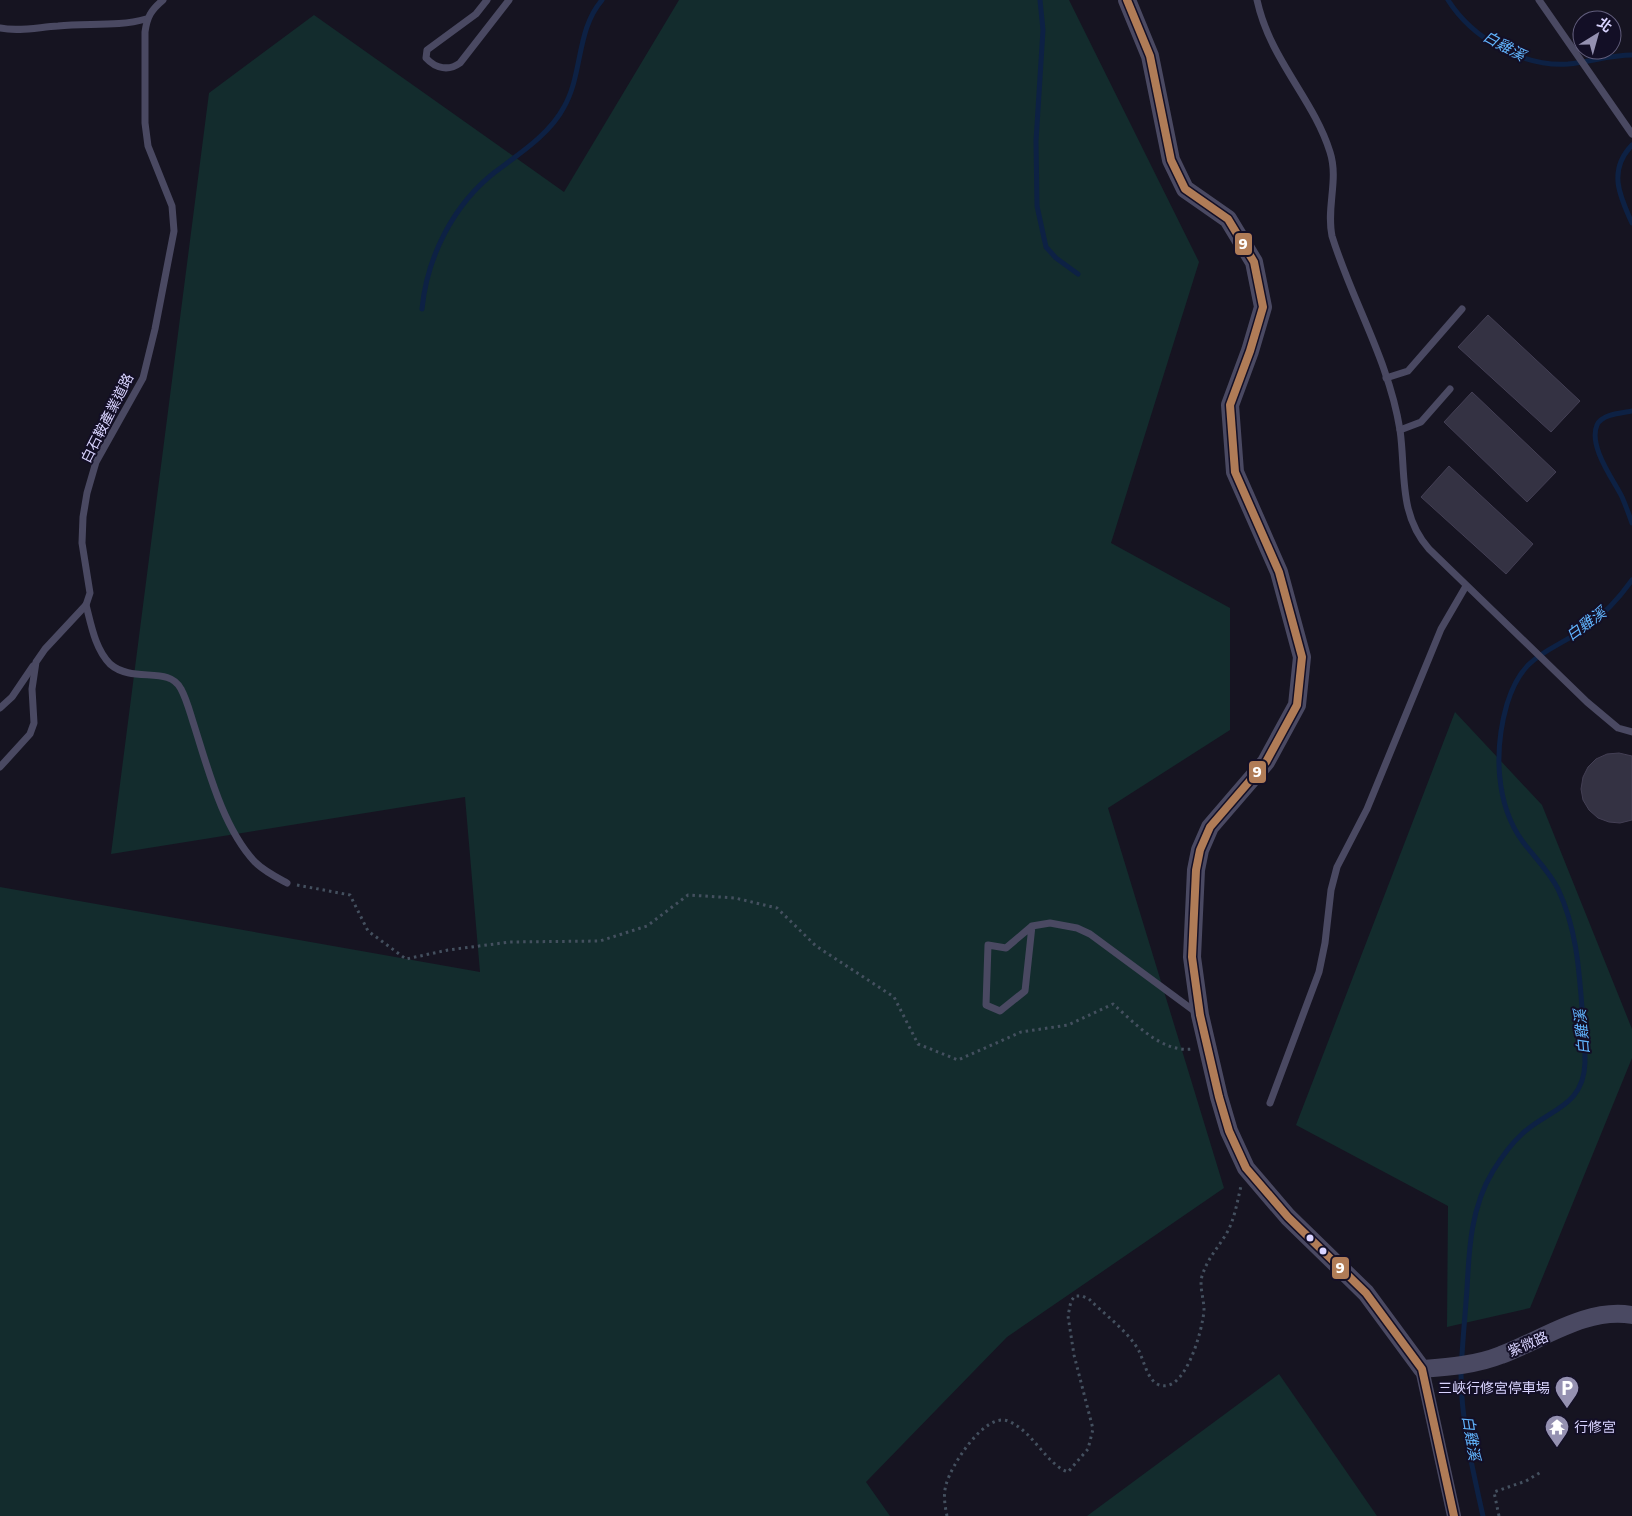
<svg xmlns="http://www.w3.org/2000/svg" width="1632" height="1516" font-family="'DejaVu Sans','Noto Sans TC',sans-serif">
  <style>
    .green { fill: #132c2d }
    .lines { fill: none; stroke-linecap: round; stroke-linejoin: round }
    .stream { stroke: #0d2144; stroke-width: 5 }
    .building { fill: #343243; stroke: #433f54 }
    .path { stroke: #44505f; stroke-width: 3; stroke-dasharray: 2.5 4; stroke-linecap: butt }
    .service { stroke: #4a4962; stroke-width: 7 }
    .minor { stroke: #4a4962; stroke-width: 14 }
    .tertiary { stroke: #4a4962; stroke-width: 18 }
    .bus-1-casing { stroke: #130f26; stroke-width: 11 }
    .bus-1 { stroke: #b07c57; stroke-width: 8 }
    .bus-dot { fill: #d9d4ff; stroke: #130f26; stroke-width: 2 }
    .labels { text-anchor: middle; stroke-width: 4; stroke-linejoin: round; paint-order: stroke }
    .street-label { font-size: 14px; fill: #d9d4ff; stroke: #130f26 }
    .poi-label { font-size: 14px; fill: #d9d4ff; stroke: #130f26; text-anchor: end }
    .water-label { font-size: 15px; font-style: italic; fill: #62b6ff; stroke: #130f26 }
    .line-badge { stroke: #130f26; stroke-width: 2 }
    .badge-label { font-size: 14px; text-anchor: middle; font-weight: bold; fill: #fff }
  </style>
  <rect width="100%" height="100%" fill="#161421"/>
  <g class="green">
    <path d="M679,0H1069L1199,262L1111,543L1230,608V730L1108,808L1224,1188L1007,1337L866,1482L890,1516H0V887L480,972L465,797L111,854L209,93L314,15L564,192Z"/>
    <path d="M1455,712L1542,805L1632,1029V1058L1530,1308L1447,1327L1448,1206L1296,1125Z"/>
    <path d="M1279,1374L1377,1516H1087Z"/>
  </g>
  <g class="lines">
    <g class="stream">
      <path d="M1040,0L1043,30L1036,141L1037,206L1046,247L1056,258L1078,274"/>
      <path d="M1448,0C1472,38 1522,67 1568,64C1590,62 1610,55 1632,55"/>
      <path d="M1632,145C1608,170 1619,195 1632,223"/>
      <path d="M422,309C427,257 453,205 495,172C519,154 550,134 564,107C583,74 576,30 602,0"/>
      <path d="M1632,411C1622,413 1602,414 1597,425C1588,446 1613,479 1622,497C1626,506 1629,515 1632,523"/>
      <path d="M1483,1516C1473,1471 1461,1421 1461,1374C1462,1346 1465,1317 1467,1289C1469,1248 1471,1207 1493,1171C1501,1158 1511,1144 1522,1134C1549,1109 1584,1107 1585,1062C1585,1044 1583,1026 1582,1008C1579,968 1576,927 1558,889C1549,871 1535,858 1523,842C1495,804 1494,749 1507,704C1523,652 1549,654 1588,626C1604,614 1620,597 1632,580"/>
    </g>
  </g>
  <g class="building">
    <path d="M1488,315L1580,401L1551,432L1458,347Z"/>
    <path d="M1472,392L1556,472L1527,502L1444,422Z"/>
    <path d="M1449,466L1533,544L1506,574L1421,497Z"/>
    <path d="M1619,753L1632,756V820L1620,823L1609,822L1598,818L1589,810L1583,800L1581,789L1583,777L1588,767L1596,759L1607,754Z"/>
  </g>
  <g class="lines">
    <g class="path">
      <path d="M297,885L350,895L368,931L406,959L448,950L510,942L600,941L647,926L688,895L735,898L777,908L816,946L894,997L918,1044L958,1060L1021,1032L1068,1025L1113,1004C1135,1023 1161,1053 1193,1049"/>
      <path d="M947,1516C945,1506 943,1495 946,1485C951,1465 985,1412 1008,1421C1032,1431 1042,1457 1063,1470L1068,1472L1088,1449L1093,1429L1074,1355L1068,1316L1071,1301L1075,1296H1082L1089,1299C1105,1315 1128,1331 1139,1351C1144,1361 1147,1378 1157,1384C1185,1398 1203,1328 1204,1310C1204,1299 1199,1286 1202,1276C1207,1260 1216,1250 1225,1236C1234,1222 1237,1203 1241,1186"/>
      <path d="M1499,1516L1494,1492L1526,1481L1541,1472"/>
    </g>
    <g class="service">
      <path d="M487,0L476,14L427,50L426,58C436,69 449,71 460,63L509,0"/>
      <path d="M1257,0C1270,60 1313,98 1330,152C1339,180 1326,207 1332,236C1352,301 1389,361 1400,430C1406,472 1398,514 1429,549L1587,702L1618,728L1632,732"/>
      <path d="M1539,0L1632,134"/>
      <path d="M0,28C19,32 39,27 58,26C88,23 118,27 146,19"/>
      <path d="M1386,378L1408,371L1462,309"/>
      <path d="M1400,430L1421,422L1450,389"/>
      <path d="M86,605C91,624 95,649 110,664C133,684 169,665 181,689C187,700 190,713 194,725C208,769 223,828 255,862C264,871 276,877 287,883"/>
      <path d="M0,708L12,697L33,666"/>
      <path d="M0,767L30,734L34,723L32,689L36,662L45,649L86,605L90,593L82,543L83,517L87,493L96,462L143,378L155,329L174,231L172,206L148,146L145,123V32C147,17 151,10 163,0"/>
      <path d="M1032,926L1025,991L1000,1011L986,1005L988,945L1006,948L1032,926L1050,923L1077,928L1090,934L1197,1013"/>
      <path d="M1270,1103L1319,972L1325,943L1331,890L1337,867L1367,809L1441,629L1466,586"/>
    </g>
    <path class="minor" d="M1422,1369L1454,1516"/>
    <path class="tertiary" d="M1127,0L1150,56L1171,160L1185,189L1228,219L1254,262L1263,307L1250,351L1230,405L1235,472L1279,572L1302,657L1297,705L1266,762L1210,827L1200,850L1196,870L1192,957L1200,1015L1219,1097L1229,1131L1246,1168L1288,1217L1366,1293L1422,1369C1448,1367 1476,1365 1501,1355C1542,1340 1586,1307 1632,1315"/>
    <defs>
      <path id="bus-1" d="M1127,0L1150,56L1171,160L1185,189L1228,219L1254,262L1263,307L1250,351L1230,405L1235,472L1279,572L1302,657L1297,705L1266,762L1210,827L1200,850L1196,870L1192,957L1200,1015L1219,1097L1229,1131L1246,1168L1288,1217L1366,1293L1422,1369L1454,1516"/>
    </defs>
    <use href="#bus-1" class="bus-1-casing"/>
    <use href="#bus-1" class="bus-1"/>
  </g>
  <defs>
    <symbol id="parking-pin" viewBox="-11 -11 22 30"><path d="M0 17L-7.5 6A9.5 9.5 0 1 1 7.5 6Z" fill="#9591b1" stroke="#130f26"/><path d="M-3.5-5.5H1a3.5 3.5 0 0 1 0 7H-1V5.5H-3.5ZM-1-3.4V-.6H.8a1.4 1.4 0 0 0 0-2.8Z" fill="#fff"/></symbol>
    <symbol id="temple-pin" viewBox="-11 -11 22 30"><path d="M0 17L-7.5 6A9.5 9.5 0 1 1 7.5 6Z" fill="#9591b1" stroke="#130f26"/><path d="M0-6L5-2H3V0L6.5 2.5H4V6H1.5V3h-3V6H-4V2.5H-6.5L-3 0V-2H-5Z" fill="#fff"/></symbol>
  </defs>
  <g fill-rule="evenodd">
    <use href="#parking-pin" x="1553" y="1374" width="28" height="38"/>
    <use href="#temple-pin" x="1543" y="1413" width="28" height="38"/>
  </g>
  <g class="bus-dot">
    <circle cx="1310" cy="1238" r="4.5"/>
    <circle cx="1323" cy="1251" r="4.5"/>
  </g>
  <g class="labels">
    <g class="street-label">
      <text transform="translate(107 418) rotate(-63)" y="5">白石鞍產業道路</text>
      <text transform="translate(1528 1344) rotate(-23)" y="5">紫微路</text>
    </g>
    <g class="poi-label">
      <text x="1550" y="1393">三峽行修宮停車場</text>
      <text x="1574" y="1432" text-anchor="start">行修宮</text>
    </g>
    <g class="water-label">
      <text transform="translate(1504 46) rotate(29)" y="5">白雞溪</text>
      <text transform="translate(1586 624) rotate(-36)" y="5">白雞溪</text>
      <text transform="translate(1582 1032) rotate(-95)" y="5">白雞溪</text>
      <text transform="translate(1471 1438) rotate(81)" y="5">白雞溪</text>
    </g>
  </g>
  <g class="line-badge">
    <rect x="1234" y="232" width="19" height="24" rx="5" fill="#b07c57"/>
    <rect x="1248" y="760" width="19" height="24" rx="5" fill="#b07c57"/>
    <rect x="1331" y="1256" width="19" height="24" rx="5" fill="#b07c57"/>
  </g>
  <g class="badge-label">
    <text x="1243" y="249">9</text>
    <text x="1257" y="777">9</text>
    <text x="1340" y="1273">9</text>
  </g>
  <g transform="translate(1597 35) rotate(37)"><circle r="24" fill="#130f26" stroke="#625e7d"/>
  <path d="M0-4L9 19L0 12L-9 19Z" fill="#9591b1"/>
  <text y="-8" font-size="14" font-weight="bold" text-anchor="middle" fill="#d9d4ff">北</text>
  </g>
</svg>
